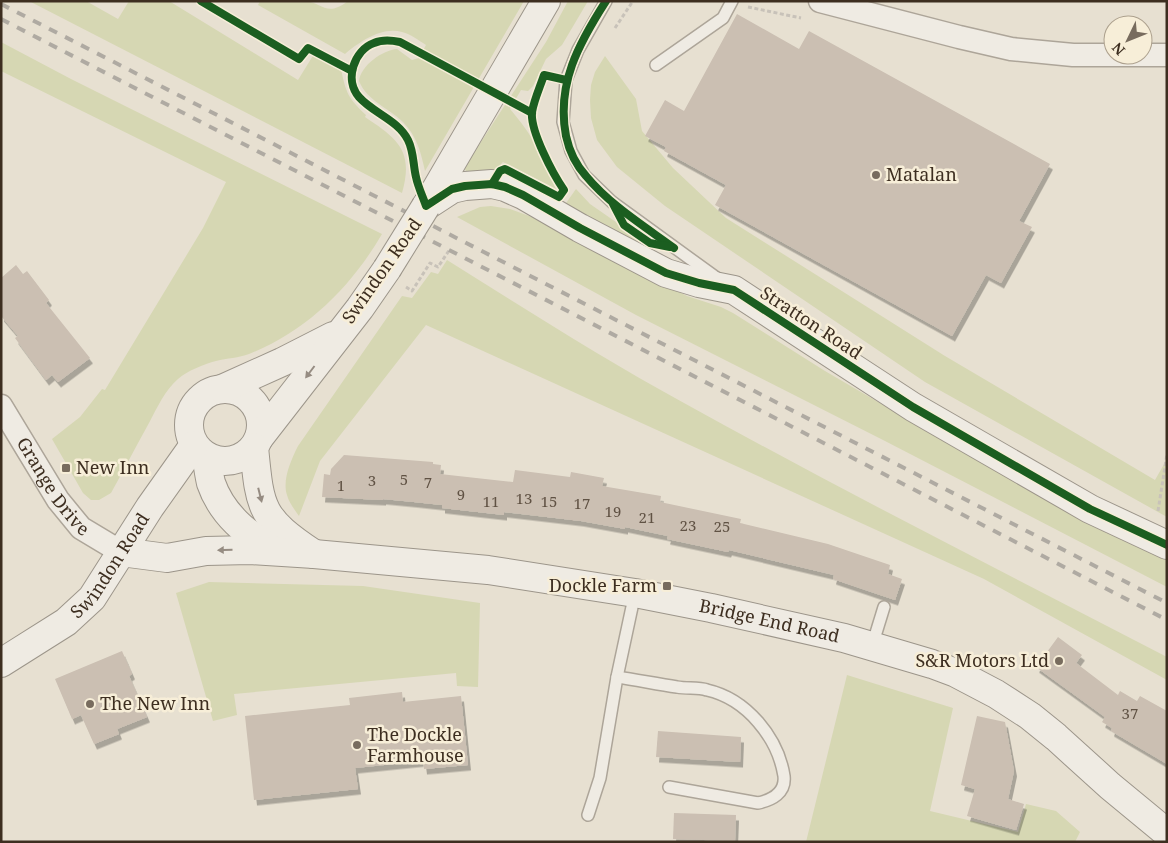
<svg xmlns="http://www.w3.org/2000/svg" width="1168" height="843" font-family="'Noto Serif',serif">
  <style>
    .green { fill: #d6d7b3 }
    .building { fill: #cbbfb2; filter: url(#shadow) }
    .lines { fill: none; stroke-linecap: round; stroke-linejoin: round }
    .lane-casing { stroke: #ada599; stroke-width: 14 }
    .street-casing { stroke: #ada599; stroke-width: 25 }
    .secondary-casing { stroke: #9c958a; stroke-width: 30 }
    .path { stroke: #c8c2b9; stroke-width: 3; stroke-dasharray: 4 2.5; stroke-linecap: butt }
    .lane { stroke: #efebe3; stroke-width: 11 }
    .street { stroke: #efebe3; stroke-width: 22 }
    .secondary { stroke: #efebe3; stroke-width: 28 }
    .rail { stroke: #afaaa2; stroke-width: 4; stroke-dasharray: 9 9; stroke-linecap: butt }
    .secondary-bridge-casing { stroke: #9c958a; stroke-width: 30; stroke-linecap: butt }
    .secondary-bridge { stroke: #efebe3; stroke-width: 28 }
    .cycleway-casing { stroke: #f7eed8; stroke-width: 11 }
    .cycleway { stroke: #1b5e20; stroke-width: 8 }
    .oneway { fill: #968c82 }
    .poi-dot { fill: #786c5e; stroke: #f7eed8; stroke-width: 2 }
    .labels { text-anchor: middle; stroke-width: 5; stroke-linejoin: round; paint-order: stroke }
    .number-label { font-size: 15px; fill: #605244 }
    .poi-label { font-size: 18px; fill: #3d2e20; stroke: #f7eed8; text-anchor: start }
    .street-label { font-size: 18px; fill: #3d2e20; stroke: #f7eed8 }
  </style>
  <defs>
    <filter id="shadow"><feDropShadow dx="3" dy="5.5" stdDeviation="0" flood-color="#0004"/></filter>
  </defs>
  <rect width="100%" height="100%" fill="#e7e0d1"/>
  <g class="green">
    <path d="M29,1H86L118,19L129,1H169L298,80L314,54L341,69C346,93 348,98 366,115L365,117C398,139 414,151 402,193Z"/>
    <path d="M260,1C275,1 289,0 304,1C323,2 326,18 348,1H524L425,171C421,153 417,136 403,122C389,108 367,101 359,81C361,65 383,50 397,49L412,60L419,58L426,45C418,40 411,34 402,32C382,26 359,42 345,54L258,5Z"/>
    <path d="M568,1H588L562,45L546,59L533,86L528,91L521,90L510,109C520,121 531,134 537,149C543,162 549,175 556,189L503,162L491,174L467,172L464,168L546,42Z"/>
    <path d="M1,42L71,79L382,234C351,287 307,331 249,354C239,358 227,358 216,361C204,364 187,371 178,379C165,390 157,408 149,423C136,446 124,470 111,493L99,500H91L83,493L52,439L80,417L102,389L105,390L203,228L226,182L1,71Z"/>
    <path d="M605,56L636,99L642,131L673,168L726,218L945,356L1155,480L1167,459V517L925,382L665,206L617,167L597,140L591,118L590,100L591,85L595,72Z"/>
    <path d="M576,189L590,204L649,245L641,248L564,206Z"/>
    <path d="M491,206L510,209L532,217L687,296L721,307L733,313L825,371L1027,489L1167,561V587L885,441L636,315L457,217L480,207Z"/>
    <path d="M447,260C525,309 603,359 684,403C843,491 1005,573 1167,657V680L984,579L426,325L320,461L299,516C295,510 289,503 287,495C282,480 291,460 298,446L402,296L412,298L431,272L438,274Z"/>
    <path d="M209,582L363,586L480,603L478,687L457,686L456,673L234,694L237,715L213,721L176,593Z"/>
    <path d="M847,675L953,708L930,811L1018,832L1026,804L1056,811L1080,832L1075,842H806Z"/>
  </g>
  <g class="building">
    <path d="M737,14L799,49L809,31L1050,164L1019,221L1032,227L1001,283L986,275L952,336L715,205L726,185L664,151L666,147L645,136L665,100L684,111Z"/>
    <path d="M16,265L23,274L27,271L49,300L46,303L90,358L58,382L52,375L46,380L15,338L18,336L1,316V278Z"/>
    <path d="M344,455L433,462V464L441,465L440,474L513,482L515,470L570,477L571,472L604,478L602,486L661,496L660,502L741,519L740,523L828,544L890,565L888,574L902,579L895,600L833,579L834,575L729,550L728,552L667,539L668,536L625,527V529L581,521L504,512V515L442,508V505L414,502L383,499V500L322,497L324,474L330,475L331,469Z"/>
    <path d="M1058,637L1082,655L1076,663L1118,695L1120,691L1137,701L1140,696L1167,711V764L1111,731L1112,728L1102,722L1105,717L1036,667Z"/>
    <path d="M122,651L132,674L129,676L147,717L117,729L119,734L94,744L81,715L72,719L55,679Z"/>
    <path d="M402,692L403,702L461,696L468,765L424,769L423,761L355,768L358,789L254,800L245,716L350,705L349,698Z"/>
    <path d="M977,716L1005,722L1014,771L1008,799L1024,804L1016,830L967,816L975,789L961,785Z"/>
    <path d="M658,731L741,737L740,762L656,757Z"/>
    <path d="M674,813L736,815L735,841L673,839Z"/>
  </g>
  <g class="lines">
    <defs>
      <g id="lane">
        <path d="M606,1L578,50L566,80L563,122L571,151L584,175L612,202L718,279"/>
        <path d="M656,65L723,18L732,1"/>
        <path d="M872,646L884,607"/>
        <path d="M617,677C637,680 657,684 677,687C687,689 698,687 707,690C747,699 778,738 784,776C786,793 772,800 758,803L669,787"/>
        <path d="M588,815L600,778L617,677L635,593"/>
      </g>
      <g id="street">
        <path d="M820,1L959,37L1011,49L1073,55H1167"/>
        <path id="s1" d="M1,406L58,500L81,528L121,552"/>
      </g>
      <g id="secondary">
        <path d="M428,203L546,1"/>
        <path d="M426,206L452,189L465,186L492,184L505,187L523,195L580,228L666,273L699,283L734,290L913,407L1090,509L1167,545"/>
        <circle cx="225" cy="425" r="36"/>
        <path d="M222,389L282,362L333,336"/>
        <path d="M259,438L360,308L387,269"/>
        <path d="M254,447C260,509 260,518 314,554"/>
        <path d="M206,456C208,465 209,475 211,483C222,515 247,534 274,551"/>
        <path id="s2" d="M121,552L167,558L206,551L250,550L314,554L488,570L635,593L711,608L844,638L932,664L956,673L996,694L1030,716L1056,737L1110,786L1167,833"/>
        <path id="s3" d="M1,663L66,622L92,598L150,507L194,445"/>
      </g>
    </defs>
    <use href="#lane" class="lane-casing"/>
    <use href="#street" class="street-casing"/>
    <use href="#secondary" class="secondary-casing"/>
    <g class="path">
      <path d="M748,7L801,18"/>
      <path d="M615,28L633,1"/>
      <path d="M406,287L412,291L430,263L438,267L450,249"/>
      <path d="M1158,511L1167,454"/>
    </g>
    <use href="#lane" class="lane"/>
    <use href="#street" class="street"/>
    <use href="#secondary" class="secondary"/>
    <g class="rail">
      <path d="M1,4L1167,603"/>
      <path d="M1,19L1167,620"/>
    </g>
    <defs>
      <path id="secondary-bridge" d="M387,269L426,206"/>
    </defs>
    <use href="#secondary-bridge" class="secondary-bridge-casing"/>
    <use href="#secondary-bridge" class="secondary-bridge"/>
    <defs>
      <g id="cycleway">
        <path d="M201,1L299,59L308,48L352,71"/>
        <path d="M606,1C579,43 556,84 566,136C569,150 576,165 586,176C610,205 644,226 674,248"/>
        <path d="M532,113L400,42C391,40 383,39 374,43C354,50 344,80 359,97C373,113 398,120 408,140C414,152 413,165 416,177C418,187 423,197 426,206L452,189L465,186L492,184L505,187L523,195L580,228L666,273L699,283L734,290L913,407L1090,509L1167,545"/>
        <path d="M492,184L500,171L505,169L559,197L564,190C553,174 530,131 532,112C534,100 540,87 544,75L566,80"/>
        <path d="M613,204L624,225L650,243L670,247"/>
      </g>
    </defs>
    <use href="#cycleway" class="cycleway-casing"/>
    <use href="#cycleway" class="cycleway"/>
  </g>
  <defs><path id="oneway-solid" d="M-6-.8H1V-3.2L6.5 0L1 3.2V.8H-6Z" transform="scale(1.25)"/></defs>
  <g class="oneway">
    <use href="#oneway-solid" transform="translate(310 372) rotate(127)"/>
    <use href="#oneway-solid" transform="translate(260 495) rotate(76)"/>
    <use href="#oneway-solid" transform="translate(225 550) rotate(179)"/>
  </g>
  <g class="poi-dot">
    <circle cx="876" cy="175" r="5"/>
    <rect x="61" y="463" width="10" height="10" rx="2.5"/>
    <rect x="662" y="581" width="10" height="10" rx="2.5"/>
    <circle cx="1059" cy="661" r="5"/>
    <circle cx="90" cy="704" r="5"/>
    <circle cx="357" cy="745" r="5"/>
  </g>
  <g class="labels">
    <g class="number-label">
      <text x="404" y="485">5</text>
      <text x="372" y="486">3</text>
      <text x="428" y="488">7</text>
      <text x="341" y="491">1</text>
      <text x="461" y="500">9</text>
      <text x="524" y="504">13</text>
      <text x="491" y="507">11</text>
      <text x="549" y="507">15</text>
      <text x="582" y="509">17</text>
      <text x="613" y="517">19</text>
      <text x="647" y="523">21</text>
      <text x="688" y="531">23</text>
      <text x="722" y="532">25</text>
      <text x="1130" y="719">37</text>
    </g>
    <g class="poi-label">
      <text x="886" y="181">Matalan</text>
      <text x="76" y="474">New Inn</text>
      <text x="657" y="592" text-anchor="end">Dockle Farm</text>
      <text x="1049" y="667" text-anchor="end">S&amp;R Motors Ltd</text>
      <text x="100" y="710">The New Inn</text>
      <text x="367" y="741">The Dockle<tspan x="367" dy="21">Farmhouse</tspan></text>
    </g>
    <g class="street-label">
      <text transform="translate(382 271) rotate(-55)" y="6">Swindon Road</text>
      <text transform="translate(811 323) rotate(33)" y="6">Stratton Road</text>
      <text dy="6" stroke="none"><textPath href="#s1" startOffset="96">Grange Drive</textPath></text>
      <text dy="6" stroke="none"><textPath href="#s3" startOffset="149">Swindon Road</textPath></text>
      <text dy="6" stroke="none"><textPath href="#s2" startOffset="655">Bridge End Road</textPath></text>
    </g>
  </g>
  <rect width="1168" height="843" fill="none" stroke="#3d2e20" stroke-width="5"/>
  <g transform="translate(1128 40) rotate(227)"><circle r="24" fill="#f7eed8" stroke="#ada18e"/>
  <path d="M0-4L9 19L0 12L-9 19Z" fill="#786c5e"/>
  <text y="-8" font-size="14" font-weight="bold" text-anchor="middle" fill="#3d2e20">N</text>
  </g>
</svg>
